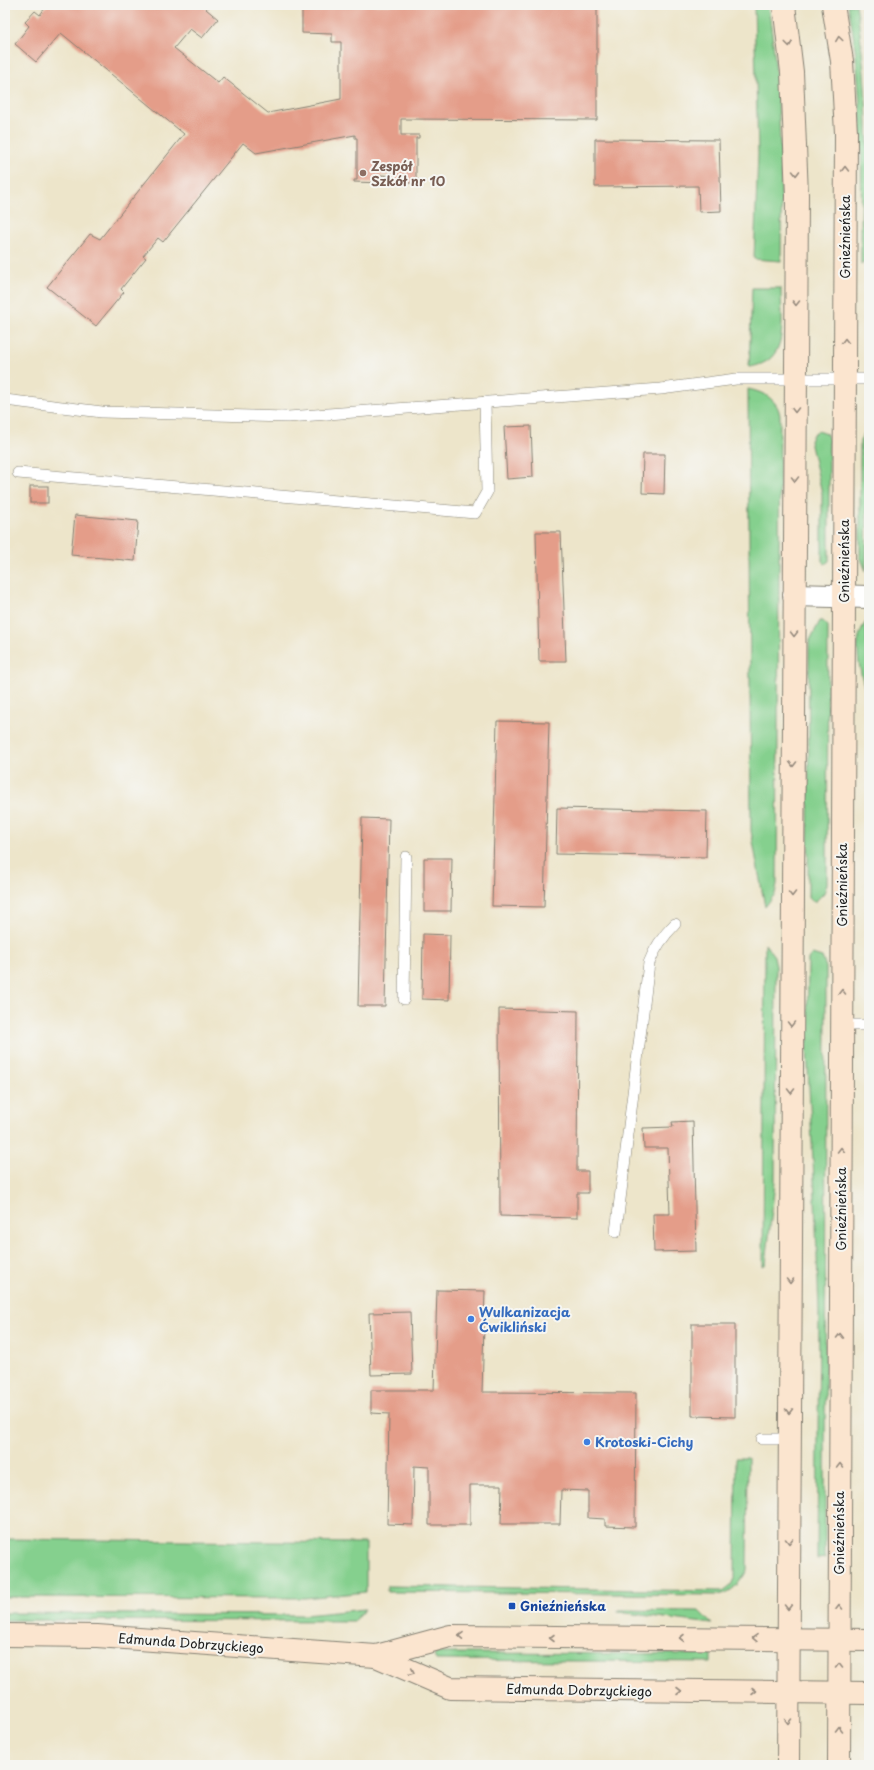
<svg xmlns="http://www.w3.org/2000/svg" width="874" height="1770" font-family="'Playpen Sans',sans-serif">
  <style>
    .green { fill: #85d08e; stroke: #507655 }
    .building { fill: #e49d89 }
    .lines { fill: none; stroke-linecap: round; stroke-linejoin: round }
    .lane-casing { stroke: #848073; stroke-width: 12 }
    .street-casing { stroke: #848073; stroke-width: 24 }
    .secondary-casing { stroke: #848073; stroke-width: 24 }
    .lane { stroke: #fff; stroke-width: 11 }
    .street { stroke: #fff; stroke-width: 22 }
    .secondary { stroke: #fbe5cf; stroke-width: 22 }
    .oneway { stroke: #978b7e }
    .education-dot { fill: #8d6e63; stroke: #f6f6f2; stroke-width: 1.5 }
    .shop-dot { fill: #3f7fe0; stroke: #f6f6f2; stroke-width: 1.5 }
    .transit-dot { fill: #1a4fb4; stroke: #f6f6f2; stroke-width: 1.5 }
    .labels { text-anchor: middle; stroke-width: 4; stroke-linejoin: round; paint-order: stroke }
    .education-label { font-size: 13px; font-weight: bold; fill: #785e54; stroke: #f6f6f2; text-anchor: start }
    .street-label { font-size: 13px; fill: #1c1c1c; stroke: #f6f6f2 }
    .shop-label { font-size: 13px; font-weight: bold; fill: #366cbe; stroke: #f6f6f2; text-anchor: start }
    .transit-label { font-size: 13px; font-weight: bold; fill: #164399; stroke: #f6f6f2; text-anchor: start }
  </style>
  <rect width="100%" height="100%" fill="#f6f6f2"/>
  <filter id="ink" filterUnits="userSpaceOnUse"><feTurbulence type="fractalNoise" baseFrequency=".025" numOctaves="2"/><feDisplacementMap in="SourceGraphic" scale="8" xChannelSelector="R" yChannelSelector="G"/><feConvolveMatrix kernelMatrix="1 2 1 2 8 2 1 2 1" color-interpolation-filters="sRGB"/></filter>
  <filter id="wash" filterUnits="userSpaceOnUse"><feTurbulence type="fractalNoise" baseFrequency=".012" numOctaves="4" result="noise"/><feDisplacementMap in="SourceGraphic" scale="16" xChannelSelector="R" yChannelSelector="G"/><feGaussianBlur stdDeviation="0.9" result="paint"/><feColorMatrix in="noise" values="0 0 0 0 0 0 0 0 0 0 0 0 0 0 0 0 0 1.4 0 .05"/><feComposite in="paint" operator="in"/></filter>
  <g filter="url(#wash)">
    <rect width="100%" height="100%" fill="#ede5ca"/>
    <g class="green">
      <path d="M754,5H768C781,90 782,175 781,261L754,259L758,154Z"/>
      <path d="M848,5H856L857,10C869,92 869,175 869,258L861,264C861,177 865,90 848,5Z"/>
      <path d="M752,288H781C781,320 791,362 749,367Z"/>
      <path d="M748,389C763,392 778,399 780,416L777,884L775,894L765,907L751,831Z"/>
      <path d="M868,426L866,571L860,556V441Z"/>
      <path d="M818,431L827,434L829,441V561L825,564L822,561V493L810,441L813,434Z"/>
      <path d="M820,621H823L828,626L827,884L824,893L816,901H812L808,897L809,642Z"/>
      <path d="M866,622L869,705C864,681 848,644 866,622Z"/>
      <path d="M765,944L774,956L776,966L775,1182L766,1264L763,1266Z"/>
      <path d="M812,954L822,957L826,967L825,1558L817,1559L819,1312L815,1199L807,1049L808,959Z"/>
      <path d="M736,1458H748L747,1570C741,1582 732,1593 718,1595L387,1592V1586L723,1591L731,1585L735,1576Z"/>
      <path d="M5,1539L366,1543V1592L304,1598L5,1597Z"/>
      <path d="M365,1609L354,1621L5,1620V1613L305,1615Z"/>
      <path d="M618,1610L699,1611L712,1624L618,1612Z"/>
      <path d="M436,1653L711,1654V1662L436,1660L434,1656Z"/>
    </g>
    <g id="blocks">
      <g class="building">
        <path d="M47,5H210L206,9L218,19L202,38L190,29L174,48L218,83L223,77L268,113L341,99V42H332V34L302,33V5H597V120L401,119V135H419V138H416V180H419V183H392L393,176L381,175V183L354,182V180H357V138H355V135L256,153L243,143L163,242L158,238L143,256L146,258L121,289L124,292L96,326L47,287L90,234L100,239L184,134L61,33L36,62L15,44L29,26L25,22L35,11L40,15Z"/>
        <path d="M595,139L719,140L721,211L699,212L698,186L595,187Z"/>
        <path d="M531,426L533,477L507,479L504,427Z"/>
        <path d="M643,454H665L664,494L642,493Z"/>
        <rect x="30" y="486" width="18" height="17"/>
        <path d="M75,515L138,521L135,561L71,555Z"/>
        <path d="M536,532H561L566,661H539Z"/>
        <path d="M497,721L549,722L544,907L492,906Z"/>
        <path d="M557,808L707,811L706,857L556,854Z"/>
        <path d="M362,818L389,819L385,1006H358Z"/>
        <path d="M424,858H452L451,911H424Z"/>
        <path d="M423,934L450,935L449,1000L422,999Z"/>
        <path d="M499,1009L578,1011L577,1171H588V1193H577V1218L500,1216Z"/>
        <path d="M693,1121L696,1251L654,1252L653,1214H670L668,1148H644L643,1128L673,1127L672,1122Z"/>
        <path d="M437,1290L485,1291L482,1392L636,1393L635,1527L605,1526V1519L588,1518V1491L561,1490L560,1524H501L502,1485H470V1525H429V1467L414,1466L413,1525L387,1524L389,1414L371,1413V1390H434Z"/>
        <path d="M410,1312L412,1374L371,1375L369,1313Z"/>
        <path d="M692,1324H735V1417L692,1416Z"/>
      </g>
    </g>
  </g>
  <g filter="url(#ink)">
    <use href="#blocks" fill-opacity="0" stroke="#848073" stroke-width="1"/>
    <g class="lines">
      <defs>
        <g id="lane">
          <path d="M5,400L102,412L288,417L661,389L736,379H869"/>
          <path d="M18,473L475,513L487,492L485,402"/>
          <path d="M404,999L406,857"/>
          <path d="M841,1025H869"/>
          <path d="M616,1232L649,963C655,947 663,936 675,924"/>
          <path d="M762,1439H789"/>
        </g>
        <path id="street" d="M794,595L869,597"/>
        <g id="secondary">
          <path d="M784,5L792,72L797,195L788,1765"/>
          <path d="M833,5L842,61L846,133L839,1765"/>
          <path d="M5,1635L97,1636L376,1656L450,1636L869,1640"/>
          <path d="M376,1656L450,1688L869,1693"/>
        </g>
      </defs>
      <use href="#lane" class="lane-casing"/>
      <use href="#street" class="street-casing"/>
      <use href="#secondary" class="secondary-casing"/>
      <use href="#lane" class="lane"/>
      <use href="#street" class="street"/>
      <use href="#secondary" class="secondary"/>
    </g>
    <defs><path id="oneway-chevron" d="M-2-3.5L2.5 0L-2 3.5" fill="none" stroke-width="1.6" stroke-linecap="round" stroke-linejoin="round"/></defs>
    <g class="oneway">
      <use href="#oneway-chevron" transform="translate(839 39) rotate(-98)"/>
      <use href="#oneway-chevron" transform="translate(789 44) rotate(83)"/>
      <use href="#oneway-chevron" transform="translate(845 169) rotate(-90)"/>
      <use href="#oneway-chevron" transform="translate(796 173) rotate(89)"/>
      <use href="#oneway-chevron" transform="translate(796 303) rotate(91)"/>
      <use href="#oneway-chevron" transform="translate(845 341) rotate(-90)"/>
      <use href="#oneway-chevron" transform="translate(795 410) rotate(90)"/>
      <use href="#oneway-chevron" transform="translate(795 479) rotate(90)"/>
      <use href="#oneway-chevron" transform="translate(794 634) rotate(90)"/>
      <use href="#oneway-chevron" transform="translate(793 764) rotate(90)"/>
      <use href="#oneway-chevron" transform="translate(792 894) rotate(90)"/>
      <use href="#oneway-chevron" transform="translate(842 992) rotate(-90)"/>
      <use href="#oneway-chevron" transform="translate(791 1024) rotate(90)"/>
      <use href="#oneway-chevron" transform="translate(791 1091) rotate(90)"/>
      <use href="#oneway-chevron" transform="translate(841 1150) rotate(-90)"/>
      <use href="#oneway-chevron" transform="translate(790 1281) rotate(90)"/>
      <use href="#oneway-chevron" transform="translate(840 1336) rotate(-90)"/>
      <use href="#oneway-chevron" transform="translate(789 1411) rotate(90)"/>
      <use href="#oneway-chevron" transform="translate(840 1466) rotate(-90)"/>
      <use href="#oneway-chevron" transform="translate(789 1541) rotate(90)"/>
      <use href="#oneway-chevron" transform="translate(788 1607) rotate(90)"/>
      <use href="#oneway-chevron" transform="translate(839 1607) rotate(-90)"/>
      <use href="#oneway-chevron" transform="translate(461 1636) rotate(-179)"/>
      <use href="#oneway-chevron" transform="translate(552 1638) rotate(-180)"/>
      <use href="#oneway-chevron" transform="translate(682 1638) rotate(180)"/>
      <use href="#oneway-chevron" transform="translate(755 1638) rotate(-179)"/>
      <use href="#oneway-chevron" transform="translate(839 1666) rotate(-90)"/>
      <use href="#oneway-chevron" transform="translate(412 1672) rotate(24)"/>
      <use href="#oneway-chevron" transform="translate(679 1691)"/>
      <use href="#oneway-chevron" transform="translate(754 1691)"/>
      <use href="#oneway-chevron" transform="translate(788 1721) rotate(91)"/>
      <use href="#oneway-chevron" transform="translate(839 1729) rotate(-90)"/>
    </g>
  </g>
  <circle class="education-dot" cx="363" cy="173" r="4"/>
  <g class="shop-dot">
    <circle cx="471" cy="1319" r="4"/>
    <circle cx="587" cy="1442" r="4"/>
  </g>
  <rect class="transit-dot" x="508" y="1602" width="8" height="8" rx="2"/>
  <g class="labels">
    <g class="education-label">
      <text x="371" y="171">Zespół<tspan x="371" dy="15">Szkół nr 10</tspan></text>
    </g>
    <g class="street-label">
      <text transform="translate(845 237) rotate(-90)" y="5">Gnieźnieńska</text>
      <text transform="translate(844 561) rotate(-90)" y="5">Gnieźnieńska</text>
      <text transform="translate(842 885) rotate(-90)" y="5">Gnieźnieńska</text>
      <text transform="translate(841 1209) rotate(-90)" y="5">Gnieźnieńska</text>
      <text transform="translate(839 1533) rotate(-90)" y="5">Gnieźnieńska</text>
      <text transform="translate(191 1643) rotate(4)" y="5">Edmunda Dobrzyckiego</text>
      <text transform="translate(579 1690) rotate(1)" y="5">Edmunda Dobrzyckiego</text>
    </g>
    <g class="shop-label">
      <text x="479" y="1317">Wulkanizacja<tspan x="479" dy="15">Ćwikliński</tspan></text>
      <text x="595" y="1447">Krotoski-Cichy</text>
    </g>
    <g class="transit-label">
      <text x="520" y="1611">Gnieźnieńska</text>
    </g>
  </g>
  <rect width="874" height="1770" fill="none" stroke="#f6f6f2" stroke-width="20"/>
</svg>
